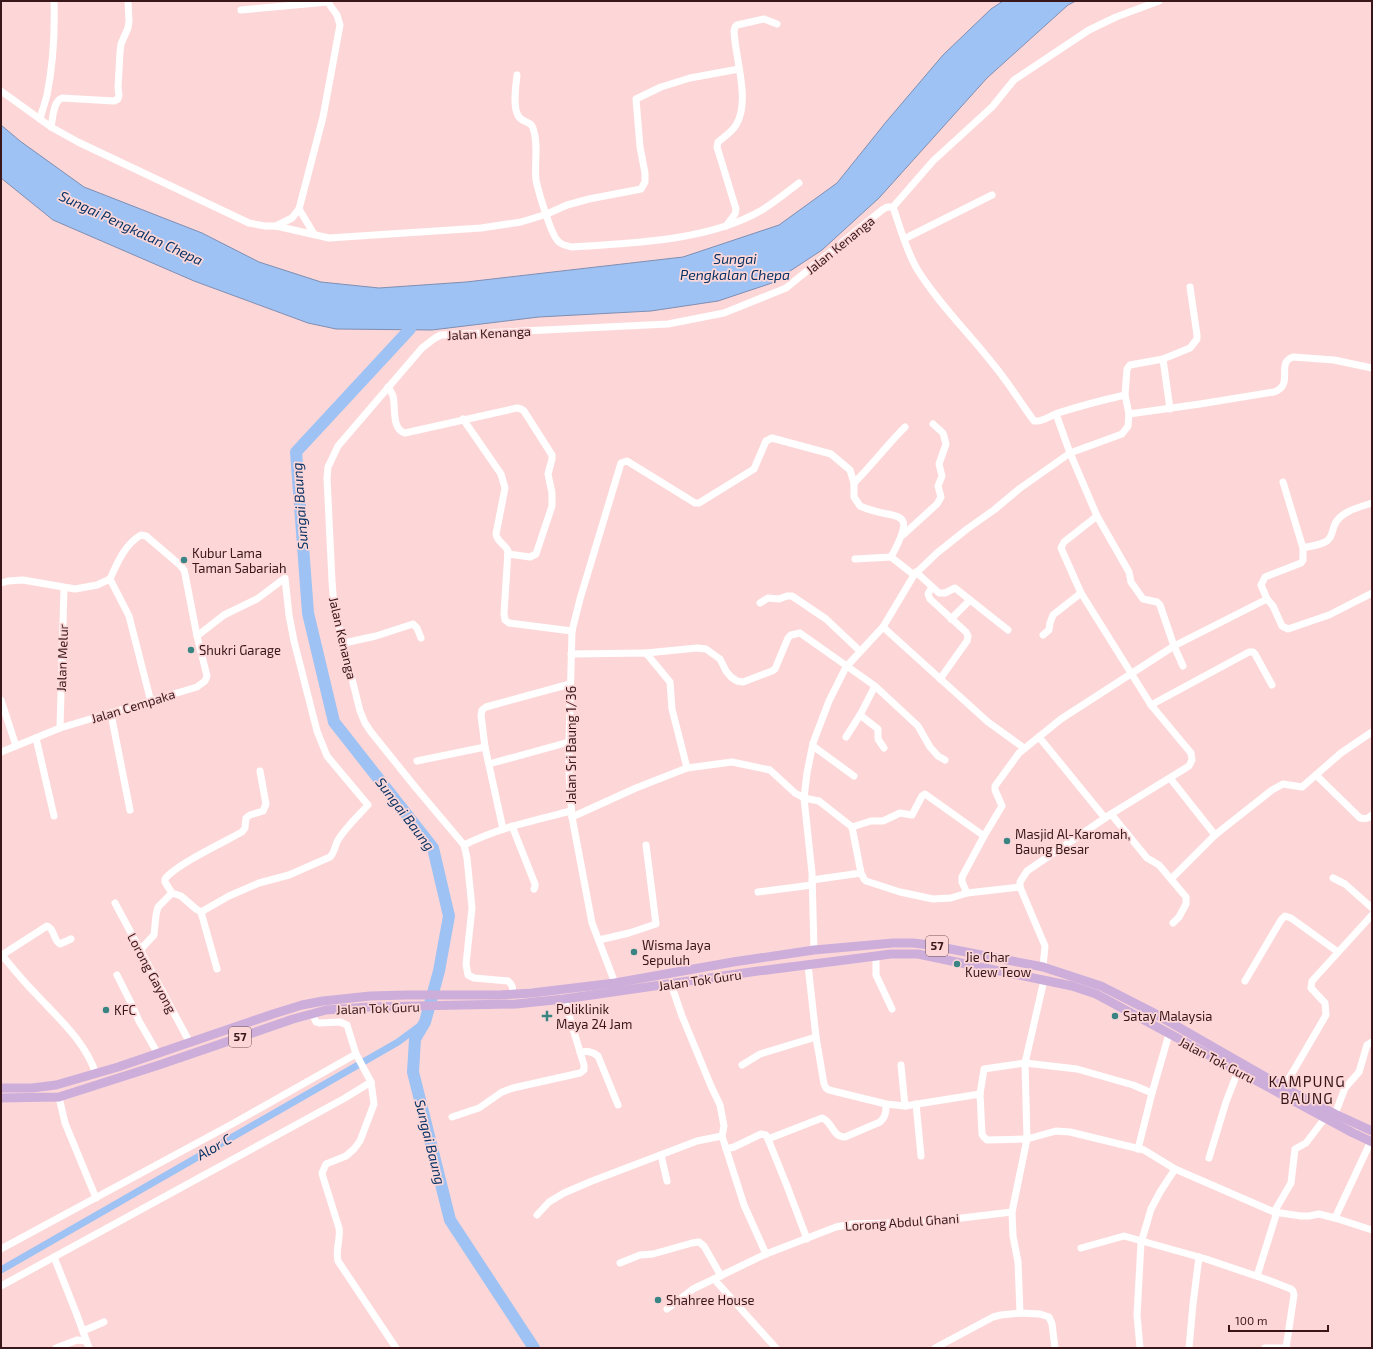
<svg xmlns="http://www.w3.org/2000/svg" width="1373" height="1349" font-family="'Exo 2',sans-serif">
  <style>
    .water { fill: #9dc2f3; stroke: #7f8eb2 }
    .lines { fill: none; stroke-linecap: round; stroke-linejoin: round }
    .canal { stroke: #9dc2f3; stroke-width: 7 }
    .river { stroke: #9dc2f3; stroke-width: 12 }
    .minor { stroke: #fff; stroke-width: 7 }
    .major { stroke: #cdaeda; stroke-width: 9 }
    .poi-dot { fill: #3b8484; stroke: #fdd7d8; stroke-width: 1.5 }
    .labels { text-anchor: middle; stroke-width: 3.5; stroke-linejoin: round; paint-order: stroke }
    .shield { fill: #fdd7d8; stroke: #735053; stroke-width: 1 }
    .shield-label { font-size: 12px; font-weight: bold; fill: #38161a }
    .street-label { font-size: 13px; fill: #38161a; stroke: #fdd7d8 }
    .poi-label { font-size: 13px; fill: #38161a; stroke: #fdd7d8; text-anchor: start }
    .water-label { font-size: 14px; font-style: italic; fill: #083365; stroke: #fdd7d8 }
    .quarter-label { font-size: 15px; letter-spacing: 1px; fill: #38161a; stroke: #fdd7d8 }
  </style>
  <rect width="100%" height="100%" fill="#fdd7d8"/>
  <path class="water" d="M1003,1H1076L1068,5L987,78L879,198L822,250L772,283L718,301L651,311L539,317L432,330L336,329L308,323L194,281L53,220L1,178V125L20,141L84,187L202,233L259,262L321,282L379,288L466,282L683,257L779,225L837,183L886,122L943,55L991,9Z"/>
  <g class="lines">
    <path class="canal" d="M1,1270L398,1042L425,1022"/>
    <path class="river" d="M410,329L296,452L308,613L334,722L433,848L449,916L439,971L425,1022L415,1039L413,1072L450,1220L534,1348"/>
    <g class="minor">
      <path d="M241,10L328,2"/>
      <path d="M517,75C516,85 512,108 519,117C523,123 531,121 533,128C539,145 534,163 536,180C538,190 551,235 558,241C561,245 567,246 572,247C632,243 709,241 762,210C775,202 787,192 799,183"/>
      <path d="M1,91L51,127L78,142L249,223L265,226H276L329,238L481,228L521,222L547,214L567,205L589,199L641,189L645,182V173L640,147L636,99L661,87L690,78L739,69"/>
      <path d="M40,119C42,111 45,103 47,95C53,65 55,32 54,1"/>
      <path d="M51,127C53,118 53,101 62,98L114,101L118,99L119,95L118,88L120,52L121,44L128,28L129,21L128,1"/>
      <path d="M893,207C900,227 906,250 917,269C938,303 968,332 993,364C1008,382 1020,402 1034,421C1043,422 1049,416 1058,413C1080,406 1103,400 1125,395L1129,414L1200,404L1274,392C1295,385 1275,363 1293,357L1334,360L1372,368"/>
      <path d="M299,209L314,234"/>
      <path d="M276,226L292,218L299,209L323,117L340,25L337,15L327,1"/>
      <path d="M726,226L735,214L736,209L717,147L718,142C724,137 732,132 736,125C751,101 735,58 734,31L735,27L737,25L764,19L777,24"/>
      <path d="M904,239L992,195"/>
      <path d="M1163,359L1170,409"/>
      <path d="M388,387C390,390 392,393 393,396C396,407 391,429 405,433L517,408L521,409L524,411L552,455V459L548,474L552,493V506L536,554L530,557L508,554"/>
      <path d="M1125,395L1127,369L1130,365L1163,359L1190,348L1197,339V335L1190,287"/>
      <path d="M463,419L501,474L505,488L496,534C497,542 505,544 508,551L504,614L505,620L509,623L572,631"/>
      <path d="M1283,482L1303,548"/>
      <path d="M854,483C872,465 887,445 905,427"/>
      <path d="M1372,503C1360,507 1341,511 1335,524C1332,530 1333,536 1327,541C1321,545 1311,546 1303,548V560L1301,563L1265,577L1261,585L1267,599L1273,606L1282,626L1288,629L1329,615L1372,593"/>
      <path d="M903,535L937,504L941,497L938,486L942,476L939,464L946,444L943,433L933,424"/>
      <path d="M855,559L891,557"/>
      <path d="M916,572L939,593H945L955,588L1008,630"/>
      <path d="M110,579L129,616L151,702"/>
      <path d="M1,583L8,581L23,580L75,589L97,585L110,579"/>
      <path d="M932,587L928,594L930,599L966,632L968,636L967,641L940,679"/>
      <path d="M760,603L768,598L779,599L787,596H792L826,619L860,651"/>
      <path d="M951,619L970,600"/>
      <path d="M883,627L988,722L1024,748"/>
      <path d="M1043,635L1049,630L1050,623L1053,615L1081,593"/>
      <path d="M197,636L224,615L257,599L285,578L289,615L294,641L317,731L327,756L368,805C358,816 346,827 338,840C335,845 335,852 330,857L289,875L259,883L229,896L201,912L196,909L181,896L172,893L165,882V879C175,865 224,842 242,832L245,828L246,818L250,815L263,811L266,804L260,771"/>
      <path d="M344,643L376,636L413,624L417,628L421,638"/>
      <path d="M646,653L697,648L706,649L720,659L726,671L731,677L737,681L743,682L772,671L775,669L788,638L791,635L800,633L875,686L918,726L930,747L938,756L945,760"/>
      <path d="M571,654L646,653L670,682L672,709L687,768"/>
      <path d="M1183,666L1174,646L1267,599"/>
      <path d="M1,700L16,746"/>
      <path d="M1151,705L1249,652H1253L1255,654L1272,685"/>
      <path d="M111,714L130,810"/>
      <path d="M860,715L878,729V739L884,748"/>
      <path d="M60,728L64,588"/>
      <path d="M846,737L860,715L875,686"/>
      <path d="M1039,737L1105,818"/>
      <path d="M36,738L54,816"/>
      <path d="M813,746L854,776"/>
      <path d="M1,752L60,728L197,687L205,681L207,676L197,636L185,574L184,570L180,565L146,536L141,535C125,544 117,563 110,579"/>
      <path d="M417,761L485,747"/>
      <path d="M489,764L569,742"/>
      <path d="M1316,775L1360,818C1365,819 1368,819 1372,815"/>
      <path d="M1170,778L1215,835"/>
      <path d="M1111,814L1189,766L1192,760L1191,753L1151,705L1081,593L1061,548L1064,542L1097,516L1070,453L1122,434L1128,426L1129,414"/>
      <path d="M572,817L636,788L687,768L732,762L770,770L795,793L804,798L819,801L852,827L871,821H883L900,813L912,815L922,796L925,794L984,836"/>
      <path d="M512,826L535,884V887L534,889"/>
      <path d="M852,827L861,873"/>
      <path d="M503,829L485,747L481,715L482,710L486,707L570,684"/>
      <path d="M464,845C498,828 535,820 571,811"/>
      <path d="M1333,878L1345,884L1372,908"/>
      <path d="M1171,879L1215,835L1272,790L1283,784L1302,787L1341,753L1372,732"/>
      <path d="M812,880L861,873L864,879L866,881L900,892L933,899L951,898L967,893L1020,887"/>
      <path d="M758,892L812,885"/>
      <path d="M967,893L962,882V877L984,836L1002,806L995,790V786L1019,753L1061,719L1174,646L1160,605L1157,602L1143,599L1131,582L1129,572L1097,516"/>
      <path d="M115,903L190,1043"/>
      <path d="M201,912L217,969"/>
      <path d="M599,940L629,933L656,924L646,845"/>
      <path d="M140,950L154,935L156,915L158,907L172,893"/>
      <path d="M814,950L812,873L804,798L807,773L813,743L829,701L846,667L883,627L914,575L937,553L967,529L994,510L1019,489L1070,453L1056,414"/>
      <path d="M1,954C12,967 23,981 35,993C58,1018 85,1041 96,1074"/>
      <path d="M2,955L47,926C55,929 53,940 60,944L71,939"/>
      <path d="M876,956V975L892,1009"/>
      <path d="M808,965L816,1037L824,1084L826,1088L829,1090L886,1104L905,1106L980,1094L982,1134L983,1136L987,1140L1027,1139L1056,1131L1070,1132L1144,1150L1175,1169L1274,1212L1301,1216H1309L1319,1214L1335,1218"/>
      <path d="M1043,967L1045,946L1020,887V882L1027,871L1111,814L1147,858L1159,865L1186,897V904L1179,917L1173,923"/>
      <path d="M117,975L131,1003L139,1021L158,1054"/>
      <path d="M1245,981L1281,920L1285,916L1291,918L1338,952"/>
      <path d="M615,983L592,923L572,817L569,773V742L572,631L580,599L621,463L627,461L695,503H699L754,469L766,441L772,438L831,454L850,470L854,483V497L860,506C895,522 920,504 891,557L914,575"/>
      <path d="M671,984L682,1016L711,1086L720,1105L724,1126L722,1136L744,1205L766,1254"/>
      <path d="M512,994C513,988 513,985 508,981L474,978L468,975L466,964L472,908L467,858L464,845L416,788L371,732L365,723L360,711L334,607L332,581L327,478L328,467L338,446L422,348L435,338L441,335L668,324L724,313L786,288L882,210L887,207H893L933,161L992,107L1014,80L1089,30L1116,17L1159,1"/>
      <path d="M312,1013L316,1022L319,1023L340,1022L347,1025L356,1054L371,1082L374,1104L360,1141L354,1149L346,1156L326,1164L322,1173L323,1177L339,1228C341,1239 335,1249 338,1261L396,1348"/>
      <path d="M580,1052C587,1051 592,1051 598,1056L618,1105"/>
      <path d="M742,1065L760,1054L816,1037"/>
      <path d="M901,1065L905,1106"/>
      <path d="M1284,1087L1326,1015L1325,1003L1311,988L1312,981L1372,915"/>
      <path d="M980,1094L984,1069L1025,1063L1077,1069L1133,1085L1152,1093L1169,1034"/>
      <path d="M59,1097L65,1123L96,1198"/>
      <path d="M916,1104L921,1156"/>
      <path d="M1335,1114L1345,1088L1359,1072L1367,1045L1372,1042"/>
      <path d="M452,1117L479,1108L502,1092L513,1088L580,1073L584,1070V1065L564,999"/>
      <path d="M768,1139L787,1186L807,1239"/>
      <path d="M1371,1141L1335,1218L1372,1230"/>
      <path d="M726,1149L734,1147L761,1134L766,1135L768,1139L822,1118C833,1122 832,1137 845,1137L880,1122C886,1117 886,1111 886,1104"/>
      <path d="M1138,1149L1152,1093"/>
      <path d="M661,1155L667,1181"/>
      <path d="M1209,1158L1226,1102L1238,1071"/>
      <path d="M1274,1212L1291,1183L1295,1149L1306,1143L1325,1118"/>
      <path d="M537,1215L549,1202L564,1193L592,1181L697,1141L722,1136"/>
      <path d="M1081,1248L1124,1236L1206,1259L1268,1280L1291,1289L1293,1291L1294,1295L1286,1348"/>
      <path d="M1,1249L234,1123L356,1054"/>
      <path d="M54,1257L77,1315L89,1348"/>
      <path d="M620,1263L640,1255L653,1254L692,1243L699,1242L704,1246L721,1276"/>
      <path d="M1257,1276L1277,1212"/>
      <path d="M714,1279L776,1348"/>
      <path d="M1,1286L345,1098L371,1082"/>
      <path d="M667,1309L693,1289L766,1254L836,1227L852,1224L928,1222L1012,1212"/>
      <path d="M1020,1313L1018,1262L1013,1236L1012,1212L1027,1139L1025,1063L1044,980"/>
      <path d="M83,1331L104,1322"/>
      <path d="M56,1348L77,1340L86,1341"/>
      <path d="M935,1348L993,1317L1001,1315L1020,1313L1040,1314L1049,1317L1052,1324L1055,1348"/>
      <path d="M1140,1348L1137,1315L1141,1243L1151,1209L1160,1192L1175,1169"/>
      <path d="M1189,1348L1193,1304L1199,1257"/>
      <path d="M1265,1348H1287"/>
    </g>
    <g class="major">
      <path d="M1,1088H32L56,1085L118,1067L273,1014L302,1005L323,1001L370,996L406,995H499L532,993L615,983L733,962L814,950L893,943H913L930,945L1043,967L1101,986L1152,1012L1292,1092L1335,1114L1372,1131"/>
      <path d="M1,1098L59,1097L159,1065L293,1019L326,1010L369,1007L516,1004L564,999L751,972L876,956L891,954H918L1072,986L1096,994L1353,1133L1372,1142"/>
    </g>
  </g>
  <g class="poi-dot">
    <circle cx="184" cy="560" r="4"/>
    <circle cx="191" cy="650" r="4"/>
    <circle cx="1007" cy="841" r="4"/>
    <circle cx="634" cy="952" r="4"/>
    <circle cx="957" cy="964" r="4"/>
    <circle cx="106" cy="1010" r="4"/>
    <path d="M545 1010h4v4h4v4h-4v4h-4v-4h-4v-4h4z"/>
    <circle cx="1115" cy="1016" r="4"/>
    <circle cx="658" cy="1300" r="4"/>
  </g>
  <g class="labels">
    <g class="shield">
      <rect x="926" y="936" width="22" height="20" rx="3"/>
      <rect x="229" y="1027" width="22" height="20" rx="3"/>
    </g>
    <g class="shield-label">
      <text x="937" y="950">57</text>
      <text x="240" y="1041">57</text>
    </g>
    <g class="street-label">
      <text transform="translate(840 245) rotate(-39)" y="5">Jalan Kenanga</text>
      <text transform="translate(489 333) rotate(-3)" y="5">Jalan Kenanga</text>
      <text transform="translate(343 638) rotate(77)" y="5">Jalan Kenanga</text>
      <text transform="translate(62 658) rotate(-88)" y="5">Jalan Melur</text>
      <text transform="translate(133 706) rotate(-17)" y="5">Jalan Cempaka</text>
      <text transform="translate(571 745) rotate(-90)" y="5">Jalan Sri Baung 1/36</text>
      <text transform="translate(152 973) rotate(62)" y="5">Lorong Gayong</text>
      <text transform="translate(700 980) rotate(-8)" y="5">Jalan Tok Guru</text>
      <text transform="translate(378 1008) rotate(-2)" y="5">Jalan Tok Guru</text>
      <text transform="translate(1217 1060) rotate(28)" y="5">Jalan Tok Guru</text>
      <text transform="translate(902 1222) rotate(-4)" y="5">Lorong Abdul Ghani</text>
    </g>
    <g class="poi-label">
      <text x="192" y="558">Kubur Lama<tspan x="192" dy="15">Taman Sabariah</tspan></text>
      <text x="199" y="655">Shukri Garage</text>
      <text x="1015" y="839">Masjid Al-Karomah,<tspan x="1015" dy="15">Baung Besar</tspan></text>
      <text x="642" y="950">Wisma Jaya<tspan x="642" dy="15">Sepuluh</tspan></text>
      <text x="965" y="962">Jie Char<tspan x="965" dy="15">Kuew Teow</tspan></text>
      <text x="556" y="1014">Poliklinik<tspan x="556" dy="15">Maya 24 Jam</tspan></text>
      <text x="114" y="1015">KFC</text>
      <text x="1123" y="1021">Satay Malaysia</text>
      <text x="666" y="1305">Shahree House</text>
    </g>
    <g class="water-label">
      <text transform="translate(131 228) rotate(25)" y="5">Sungai Pengkalan Chepa</text>
      <text x="735" y="264">Sungai<tspan x="735" dy="16">Pengkalan Chepa</tspan></text>
      <text transform="translate(300 506) rotate(-94)" y="5">Sungai Baung</text>
      <text transform="translate(405 814) rotate(53)" y="5">Sungai Baung</text>
      <text transform="translate(430 1142) rotate(76)" y="5">Sungai Baung</text>
      <text transform="translate(214 1147) rotate(-30)" y="5">Alor C</text>
    </g>
    <g class="quarter-label">
      <text x="1307" y="1087">KAMPUNG<tspan x="1307" dy="17">BAUNG</tspan></text>
    </g>
  </g>
  <rect width="1373" height="1349" fill="none" stroke="#38161a" stroke-width="4"/>
  <path d="M1229 1325v6h99v-6" fill="none" stroke="#38161a" stroke-width="2"/>
  <text x="1235" y="1325" font-size="12" fill="#38161a" stroke="#fdd7d8" stroke-width="3" paint-order="stroke">100 m</text>
</svg>
